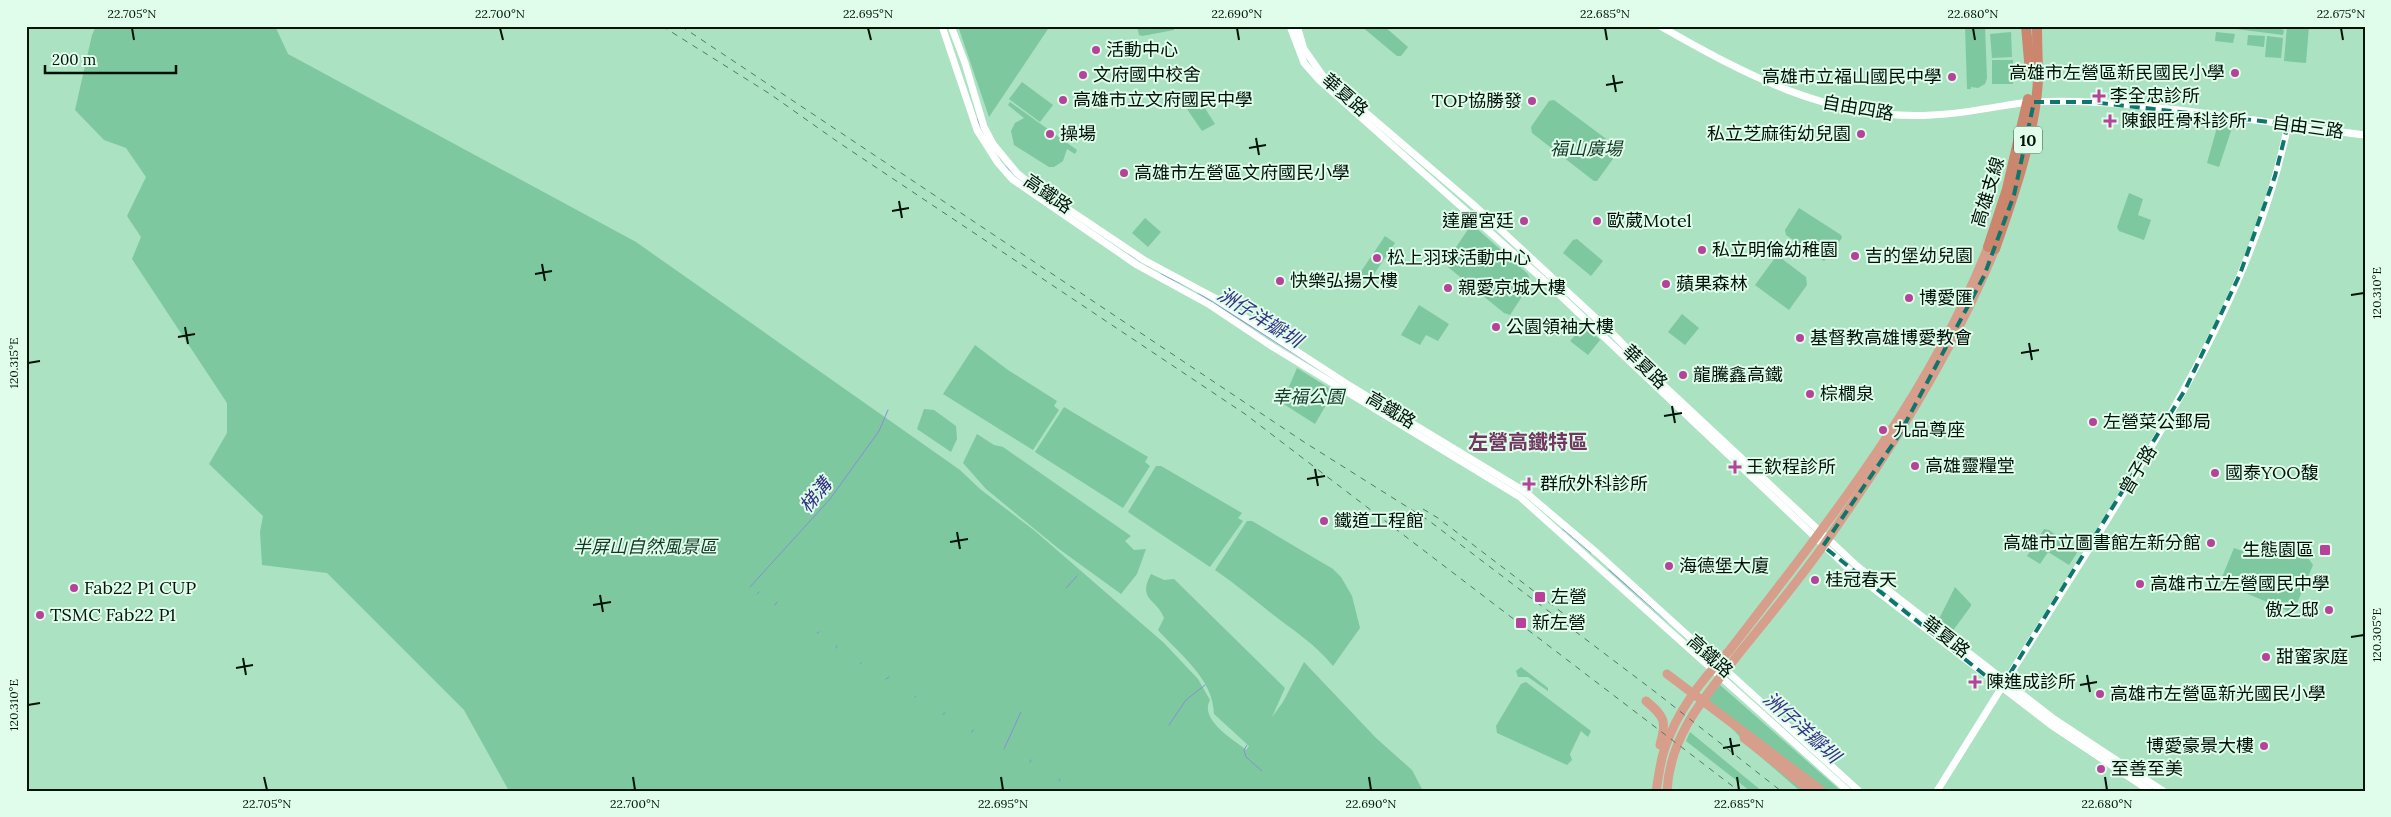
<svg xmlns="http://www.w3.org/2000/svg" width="2391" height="817" font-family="Lora,'Noto Sans TC',serif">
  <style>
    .green { fill: #7ec89f }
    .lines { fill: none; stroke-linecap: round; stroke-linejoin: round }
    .stream { stroke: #888ed7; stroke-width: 1 }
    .tertiary { stroke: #fff; stroke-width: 7 }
    .trunk { stroke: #d69e8b; stroke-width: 9 }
    .motorway { stroke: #cc866e; stroke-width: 10 }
    .rail { stroke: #547964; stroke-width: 1; stroke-dasharray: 6 6; stroke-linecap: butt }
    .marked { fill: none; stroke: #0f766e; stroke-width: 4; stroke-dasharray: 10 6; stroke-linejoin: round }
    .ticks { fill: none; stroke: #011309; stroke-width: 2 }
    .poi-dot { fill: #b74299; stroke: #e0fceb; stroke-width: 2 }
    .labels { text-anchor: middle; stroke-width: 4; stroke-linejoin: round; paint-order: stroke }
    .shield { fill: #e0fceb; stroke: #44594d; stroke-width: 1 }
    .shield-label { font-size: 16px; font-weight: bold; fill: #011309 }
    .poi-label { font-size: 18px; fill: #011309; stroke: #e0fceb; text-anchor: start }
    .street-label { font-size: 18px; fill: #011309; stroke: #e0fceb }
    .park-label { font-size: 18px; font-style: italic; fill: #123825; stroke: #e0fceb }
    .water-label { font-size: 19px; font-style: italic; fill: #333085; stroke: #e0fceb }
    .quarter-label { font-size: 20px; font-weight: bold; fill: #713761; stroke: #e0fceb }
    .neatline { fill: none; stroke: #011309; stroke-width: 2 }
    .ticks-label { font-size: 12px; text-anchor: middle; fill: #011309 }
  </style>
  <rect width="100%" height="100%" fill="#aae2c2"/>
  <g class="green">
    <path d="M96,26H275L288,54L636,242L960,470L980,489L1035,531L1164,643L1198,679L1210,700C1199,720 1233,739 1246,750L1249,746L1214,714C1213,678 1180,655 1158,630L1164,618C1157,598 1137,601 1151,574L1164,580L1174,579L1285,688L1272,717L1283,702L1304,662L1376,738L1412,770L1423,791H509L464,710L327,573L262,565L260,532L263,516L209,464L227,433V403L132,259L141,237L127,216L146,177L126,148L104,140L75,110L92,35Z"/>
    <path d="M958,26H1050L989,117Z"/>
    <path d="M1137,26H1174V30L1142,36L1139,35Z"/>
    <path d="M1361,26H1384L1408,47L1401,56H1397Z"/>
    <path d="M1965,26H1985L1987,78L1985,84L1978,88L1971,87V89H1967Z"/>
    <path d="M2213,26H2270L2284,30L2283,35Z"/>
    <path d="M2287,26H2309L2306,63L2284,61Z"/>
    <path d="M2011,32L2012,57L1992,58L1990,34Z"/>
    <path d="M2216,32L2235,34L2233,43L2215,41Z"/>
    <path d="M2248,35L2265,36L2264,47L2247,45Z"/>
    <path d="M2267,36L2283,38L2281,58L2265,57Z"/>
    <rect x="1992" y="60" width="21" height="24"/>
    <path d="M1022,82L1053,105L1040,122L1009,99Z"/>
    <path d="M1554,100L1617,147L1618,152L1597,181H1594L1532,133L1531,127L1549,101Z"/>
    <path d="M1198,101L1201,102L1215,124L1202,131L1185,106Z"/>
    <path d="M1010,102L1077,150L1075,154L1067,149L1063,161L1054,167H1049L1014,145L1011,131L1015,123L1024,118L1008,105Z"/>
    <path d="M2218,124L2233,125L2219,167L2207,163Z"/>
    <path d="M2129,193L2143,199L2138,215L2151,220L2144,240L2119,231L2117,227Z"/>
    <path d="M1799,208L1841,235L1842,238L1824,261L1786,235L1785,230Z"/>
    <path d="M1145,218L1161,232L1148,247L1132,233Z"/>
    <path d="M1475,227L1528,274L1531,283L1510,315L1504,313L1448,267V259L1469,228Z"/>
    <path d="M1385,236L1395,243L1370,280L1360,273Z"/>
    <path d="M1577,239L1603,261L1591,276L1563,253L1573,240Z"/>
    <path d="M1777,255L1806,277L1807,285L1789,310L1755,285Z"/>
    <path d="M1419,305L1449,324L1438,341L1426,335L1420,345L1401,335Z"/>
    <path d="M1682,314L1699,328L1685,345L1668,332Z"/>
    <path d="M1584,325L1600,340L1588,355L1570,341Z"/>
    <path d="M975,345L1008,370L1057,401L1054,406L1059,410L1033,450L943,394Z"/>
    <path d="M1297,368L1334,391L1315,424L1282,403Z"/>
    <path d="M1064,407L1148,457L1145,462L1150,466L1123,508L1035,452Z"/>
    <path d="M924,409L934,410L956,426L957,439L951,452L917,429Z"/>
    <path d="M977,434L994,445L1003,447L1131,536L1125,541L1134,550L1146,549L1137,574L1121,594L1059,549L986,489L963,463Z"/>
    <path d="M1156,466H1161L1242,513L1238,518L1243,521L1210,567L1128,512Z"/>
    <path d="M1247,521H1252L1333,569L1341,577L1352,596L1360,628L1333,666C1314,643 1294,631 1271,613C1252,598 1234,583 1215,570Z"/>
    <path d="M2044,529L2049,530L2075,549L2077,553L2069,565L2048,552L2040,564L2027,556Z"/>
    <path d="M2248,546L2276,558L2281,546L2306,555L2313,565L2293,613L2220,582L2234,548L2245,552Z"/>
    <path d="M1955,587L1971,604V606L1949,636L1936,625Z"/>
    <path d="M1521,667L1548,688V691L1528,677H1518L1516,671Z"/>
    <path d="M1526,682L1591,731L1588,737L1581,731L1570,754L1572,760L1567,765L1497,733L1496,726L1521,684Z"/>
    <path d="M1720,685L1841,791H1800L1746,744L1707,700Z"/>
    <path d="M1690,732L1752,783L1762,791H1750L1686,741Z"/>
  </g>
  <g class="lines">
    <g class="stream">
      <path d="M977,119L984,134"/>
      <path d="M1005,166L1023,182"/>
      <path d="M1129,254L1140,261"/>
      <path d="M1161,274L1192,289"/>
      <path d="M1198,293L1317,368"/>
      <path d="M1563,529L1591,553"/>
      <path d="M1609,570L1667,621"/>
      <path d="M750,587L830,499L879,431L888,410"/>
      <path d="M1066,588L1077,576"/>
      <path d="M757,594L759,592"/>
      <path d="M775,605L777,602"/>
      <path d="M817,633L819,632"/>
      <path d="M836,648L837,646"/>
      <path d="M860,664L861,663"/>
      <path d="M886,679L889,677"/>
      <path d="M915,697L916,696"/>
      <path d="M943,714L945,713"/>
      <path d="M1169,725L1186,700L1205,685"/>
      <path d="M972,732L973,730"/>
      <path d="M1247,745L1244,750L1246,757L1262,771"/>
      <path d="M1004,749L1021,712"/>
      <path d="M1030,762L1031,760"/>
      <path d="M1059,781L1060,779"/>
    </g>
    <g class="tertiary">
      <path d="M942,26L977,130L998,163L1012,179L1137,265L1210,305L1273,347L1520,497L1848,791"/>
      <path d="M951,26L965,63L984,127L993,144L1017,173L1032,185L1144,260L1215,298L1347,384L1524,491L1597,553L1859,791"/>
      <path d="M1290,26L1304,63L1319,80L1548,284L1852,572L2051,725L2150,791"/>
      <path d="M1297,26L1304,49L1323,76L1476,207L1612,333L1660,382L1857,566L2054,719L2163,791"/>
      <path d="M1660,26C1746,75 1831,121 1932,115C1963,114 1992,107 2022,103C2045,101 2068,101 2090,102C2182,107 2274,124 2365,135"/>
      <path d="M1937,791C1988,709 2039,628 2091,546C2171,417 2258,276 2288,124"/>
    </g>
    <g class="trunk">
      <path d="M1667,674L1822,791"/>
      <path d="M1646,701C1665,717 1667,721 1660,745"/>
      <path d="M1744,738L1811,791"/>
      <path d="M1656,791C1659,775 1660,760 1666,745C1678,710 1704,677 1729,651C1826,525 1929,397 1988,247"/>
      <path d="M1667,791C1670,735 1704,698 1737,656C1766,620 1796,584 1823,546C1889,452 1951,356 1995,249"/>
    </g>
    <g class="motorway">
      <path d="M2026,26L2030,72"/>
      <path d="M1988,247L2007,189L2028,99"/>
      <path d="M1995,249C2013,198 2035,135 2038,80C2038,62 2037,44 2037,26"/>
    </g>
    <g class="rail">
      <path d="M662,26L770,94L838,142L1245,414L1739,791"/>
      <path d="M681,26L1304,442L1428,520L1658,694L1781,791"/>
      <path d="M1423,509L1438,518L1581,627"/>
    </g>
  </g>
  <path class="marked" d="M2034,102H2091L2288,124L2275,176L2240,274L2185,390L2001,688L1823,546L1899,435L1984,276L2014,195Z"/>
  <path class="ticks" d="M132,28L134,40M500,28L503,40M868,28L871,40M1237,28L1239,40M1605,28L1607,40M1973,28L1975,40M2341,28L2343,40M1613,75L1616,92M1606,85L1623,82M1256,138L1259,155M1249,148L1266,145M899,201L902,218M892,211L909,208M542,264L545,281M535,274L552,271M2351,295L2364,293M185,327L188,344M178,337L195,334M2029,343L2032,360M2021,353L2039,350M28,363L40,361M1672,406L1675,423M1664,416L1682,413M1315,469L1318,486M1307,479L1325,476M957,532L960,549M950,542L968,539M600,595L603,612M593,605L611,602M2351,637L2364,635M243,658L246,675M236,668L253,665M2087,675L2090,692M2080,685L2097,682M28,705L40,703M1730,738L1733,755M1723,748L1740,745M264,777L267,790M633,777L635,790M1001,777L1003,790M1369,777L1371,790M1737,777L1739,790M2105,777L2107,790"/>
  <g class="poi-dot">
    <circle cx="1096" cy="50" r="5"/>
    <circle cx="2235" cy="73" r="5"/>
    <circle cx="1083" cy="75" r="5"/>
    <circle cx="1952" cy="77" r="5"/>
    <path d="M2096.5 88.5h5v5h5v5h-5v5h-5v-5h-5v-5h5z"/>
    <circle cx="1063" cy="100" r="5"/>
    <circle cx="1532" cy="101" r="5"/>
    <path d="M2107.5 113.5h5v5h5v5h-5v5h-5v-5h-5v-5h5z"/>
    <circle cx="1050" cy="134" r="5"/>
    <circle cx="1861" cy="134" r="5"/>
    <circle cx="1124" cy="173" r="5"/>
    <circle cx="1524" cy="221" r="5"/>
    <circle cx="1597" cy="221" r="5"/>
    <circle cx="1702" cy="250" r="5"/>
    <circle cx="1855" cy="256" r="5"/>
    <circle cx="1377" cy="258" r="5"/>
    <circle cx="1280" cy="281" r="5"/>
    <circle cx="1666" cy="284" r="5"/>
    <circle cx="1448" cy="288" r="5"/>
    <circle cx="1909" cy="298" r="5"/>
    <circle cx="1496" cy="327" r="5"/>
    <circle cx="1800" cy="338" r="5"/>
    <circle cx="1683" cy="375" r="5"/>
    <circle cx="1810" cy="394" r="5"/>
    <circle cx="2093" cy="422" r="5"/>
    <circle cx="1883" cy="430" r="5"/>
    <circle cx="1915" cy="466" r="5"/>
    <path d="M1732.5 459.5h5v5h5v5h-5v5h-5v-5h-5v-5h5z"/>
    <circle cx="2215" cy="473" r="5"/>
    <path d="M1526.5 476.5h5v5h5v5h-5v5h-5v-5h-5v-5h5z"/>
    <circle cx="1324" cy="521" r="5"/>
    <circle cx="2211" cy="543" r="5"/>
    <rect x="2319" y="544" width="12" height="12" rx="2.5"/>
    <circle cx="1669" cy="566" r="5"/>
    <circle cx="1815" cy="580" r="5"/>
    <circle cx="2140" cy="584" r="5"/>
    <circle cx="74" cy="588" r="5"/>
    <rect x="1534" y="591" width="12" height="12" rx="2.5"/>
    <circle cx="2329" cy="610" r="5"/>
    <circle cx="40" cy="615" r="5"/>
    <rect x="1515" y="617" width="12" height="12" rx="2.5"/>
    <circle cx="2266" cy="657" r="5"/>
    <path d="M1972.5 674.5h5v5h5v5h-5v5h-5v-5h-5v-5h5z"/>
    <circle cx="2100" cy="694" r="5"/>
    <circle cx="2264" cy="746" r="5"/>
    <circle cx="2101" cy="769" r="5"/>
  </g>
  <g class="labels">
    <rect class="shield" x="2014" y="126.5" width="28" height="27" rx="4"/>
    <g class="shield-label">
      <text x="2028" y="146">10</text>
    </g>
    <g class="poi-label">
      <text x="1106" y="56">活動中心</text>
      <text x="2225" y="79" text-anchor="end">高雄市左營區新民國民小學</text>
      <text x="1093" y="81">文府國中校舍</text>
      <text x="1942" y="83" text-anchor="end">高雄市立福山國民中學</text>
      <text x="2110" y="102">李全忠診所</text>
      <text x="1073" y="106">高雄市立文府國民中學</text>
      <text x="1522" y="107" text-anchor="end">TOP協勝發</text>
      <text x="2121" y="127">陳銀旺骨科診所</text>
      <text x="1060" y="140">操場</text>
      <text x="1851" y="140" text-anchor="end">私立芝麻街幼兒園</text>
      <text x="1134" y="179">高雄市左營區文府國民小學</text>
      <text x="1514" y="227" text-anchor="end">達麗宮廷</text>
      <text x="1607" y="227">歐葳Motel</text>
      <text x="1712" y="256">私立明倫幼稚園</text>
      <text x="1865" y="262">吉的堡幼兒園</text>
      <text x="1387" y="264">松上羽球活動中心</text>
      <text x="1290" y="287">快樂弘揚大樓</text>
      <text x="1676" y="290">蘋果森林</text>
      <text x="1458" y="294">親愛京城大樓</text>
      <text x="1919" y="304">博愛匯</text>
      <text x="1506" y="333">公園領袖大樓</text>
      <text x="1810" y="344">基督教高雄博愛教會</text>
      <text x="1693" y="381">龍騰鑫高鐵</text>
      <text x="1820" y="400">棕櫚泉</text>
      <text x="2103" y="428">左營菜公郵局</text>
      <text x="1893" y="436">九品尊座</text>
      <text x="1925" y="472">高雄靈糧堂</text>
      <text x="1746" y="473">王欽程診所</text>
      <text x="2225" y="479">國泰YOO馥</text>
      <text x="1540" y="490">群欣外科診所</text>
      <text x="1334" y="527">鐵道工程館</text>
      <text x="2201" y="549" text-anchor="end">高雄市立圖書館左新分館</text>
      <text x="2314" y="556" text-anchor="end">生態園區</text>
      <text x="1679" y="572">海德堡大廈</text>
      <text x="1825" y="586">桂冠春天</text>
      <text x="2150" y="590">高雄市立左營國民中學</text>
      <text x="84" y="594">Fab22 P1 CUP</text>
      <text x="1551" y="603">左營</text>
      <text x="2319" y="616" text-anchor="end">傲之邸</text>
      <text x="50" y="621">TSMC Fab22 P1</text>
      <text x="1532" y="629">新左營</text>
      <text x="2276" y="663">甜蜜家庭</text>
      <text x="1986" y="688">陳進成診所</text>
      <text x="2110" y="700">高雄市左營區新光國民小學</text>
      <text x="2254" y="752" text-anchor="end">博愛豪景大樓</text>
      <text x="2111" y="775">至善至美</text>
    </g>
    <g class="street-label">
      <text transform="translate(1345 95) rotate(41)" y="6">華夏路</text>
      <text transform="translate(1858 108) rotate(10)" y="6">自由四路</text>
      <text transform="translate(2308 127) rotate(8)" y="6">自由三路</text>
      <text transform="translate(1988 192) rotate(-73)" y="6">高雄支線</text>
      <text transform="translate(1048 194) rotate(35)" y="6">高鐵路</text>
      <text transform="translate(1645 367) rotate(44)" y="6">華夏路</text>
      <text transform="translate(1391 410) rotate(31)" y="6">高鐵路</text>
      <text transform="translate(2138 470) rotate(-59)" y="6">曾子路</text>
      <text transform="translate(1946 637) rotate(38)" y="6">華夏路</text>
      <text transform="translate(1710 656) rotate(42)" y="6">高鐵路</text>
    </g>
    <g class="park-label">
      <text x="1586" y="155">福山廣場</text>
      <text x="1308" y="403">幸福公園</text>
      <text x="645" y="553">半屏山自然風景區</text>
    </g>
    <g class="water-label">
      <text transform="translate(1260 317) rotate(32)" y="7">洲仔洋瓣圳</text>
      <text transform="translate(815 495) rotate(-50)" y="7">梯溝</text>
      <text transform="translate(1802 727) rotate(42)" y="7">洲仔洋瓣圳</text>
    </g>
    <g class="quarter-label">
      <text x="1528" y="449">左營高鐵特區</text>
    </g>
  </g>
  <rect width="2391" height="817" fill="none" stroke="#e0fceb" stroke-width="55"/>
  <path d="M45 65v8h131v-8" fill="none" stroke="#011309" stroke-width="2.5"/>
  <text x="52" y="65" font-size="15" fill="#011309" stroke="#e0fceb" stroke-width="4" paint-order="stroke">200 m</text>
  <rect x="28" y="28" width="2336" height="762" class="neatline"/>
  <g class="ticks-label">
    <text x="132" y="18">22.705°N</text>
    <text x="500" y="18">22.700°N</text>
    <text x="868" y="18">22.695°N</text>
    <text x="1237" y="18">22.690°N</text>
    <text x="1605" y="18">22.685°N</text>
    <text x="1973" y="18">22.680°N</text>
    <text x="2341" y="18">22.675°N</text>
    <text transform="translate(2377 293) rotate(-90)" y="4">120.310°E</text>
    <text transform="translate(14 363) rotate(-90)" y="4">120.315°E</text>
    <text transform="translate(2377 635) rotate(-90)" y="4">120.305°E</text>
    <text transform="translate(14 705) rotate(-90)" y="4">120.310°E</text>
    <text x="267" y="808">22.705°N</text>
    <text x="635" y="808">22.700°N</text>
    <text x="1003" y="808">22.695°N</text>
    <text x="1371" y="808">22.690°N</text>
    <text x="1739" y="808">22.685°N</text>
    <text x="2107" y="808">22.680°N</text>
  </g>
</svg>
